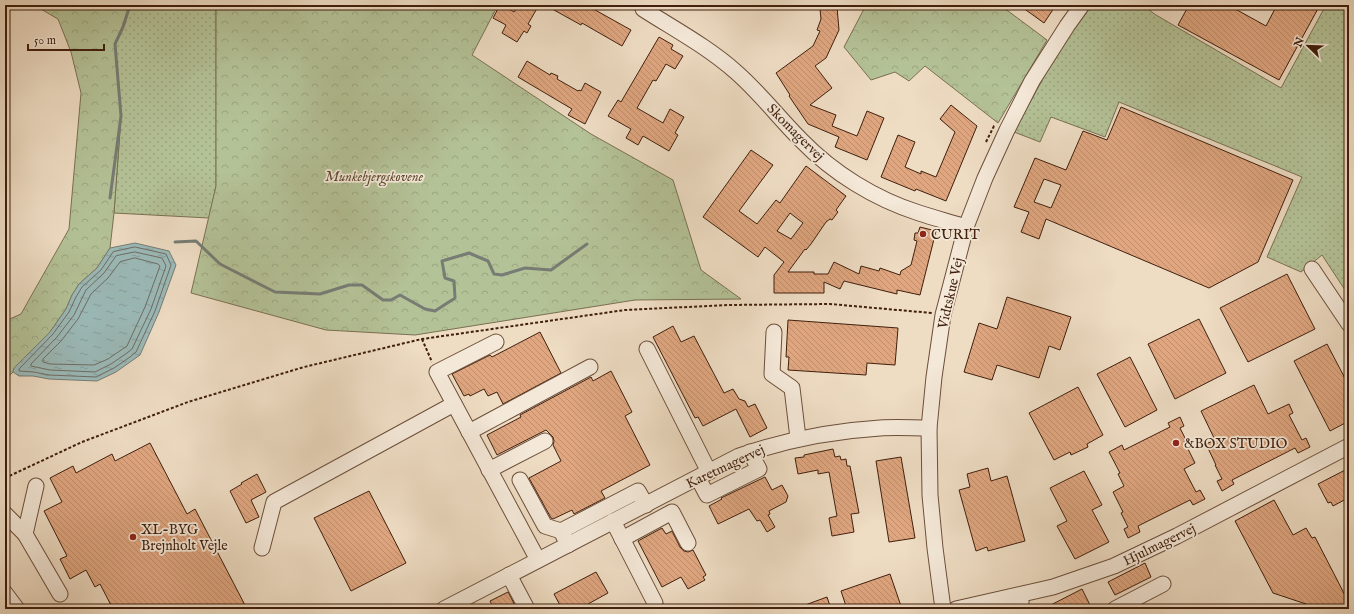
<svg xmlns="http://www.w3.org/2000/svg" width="1354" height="614" font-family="'IM FELL English',serif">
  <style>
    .grass { fill: url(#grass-dots); stroke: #7a7052 }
    .forest { fill: url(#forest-crowns); stroke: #7a7052 }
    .water { fill: url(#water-ripples); stroke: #777c74 }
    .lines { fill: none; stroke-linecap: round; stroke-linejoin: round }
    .shore { stroke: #6e6c63; stroke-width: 1 }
    .stream { stroke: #777c74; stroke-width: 3 }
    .building { fill: url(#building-back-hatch); stroke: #401f0d; fill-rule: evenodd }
    .minor-casing { stroke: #6c4e3a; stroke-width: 17 }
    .path { stroke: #401f0d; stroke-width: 2; stroke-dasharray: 3 2; stroke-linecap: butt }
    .minor { stroke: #f4e8d8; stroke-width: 15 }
    .poi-dot { fill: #8f2418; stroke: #f4e8d8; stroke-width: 1.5 }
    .labels { text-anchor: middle; stroke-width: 3.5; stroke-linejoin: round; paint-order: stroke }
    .street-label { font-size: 14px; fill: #401f0d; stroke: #f4e8d8 }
    .park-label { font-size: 14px; font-style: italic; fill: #5d4830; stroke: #f4e8d8 }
    .poi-label { font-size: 14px; fill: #401f0d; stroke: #f4e8d8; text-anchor: start }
  </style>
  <defs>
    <pattern id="grass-dots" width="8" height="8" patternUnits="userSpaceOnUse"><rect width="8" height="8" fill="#b4c297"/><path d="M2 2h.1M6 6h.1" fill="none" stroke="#9ca681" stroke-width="1.8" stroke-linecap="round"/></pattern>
    <pattern id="forest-crowns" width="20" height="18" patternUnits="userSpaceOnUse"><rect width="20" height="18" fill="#b4c297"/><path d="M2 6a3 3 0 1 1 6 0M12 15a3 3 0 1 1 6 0" fill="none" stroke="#9ca681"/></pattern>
    <pattern id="water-ripples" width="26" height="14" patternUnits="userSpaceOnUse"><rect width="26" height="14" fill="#9bbab9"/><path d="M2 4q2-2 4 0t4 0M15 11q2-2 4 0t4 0" fill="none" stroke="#879f9e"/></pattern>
    <pattern id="building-back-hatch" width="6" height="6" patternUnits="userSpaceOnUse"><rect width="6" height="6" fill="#dfa680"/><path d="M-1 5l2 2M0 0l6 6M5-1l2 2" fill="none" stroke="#c08e6d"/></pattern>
  </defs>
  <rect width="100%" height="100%" fill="#eedcc3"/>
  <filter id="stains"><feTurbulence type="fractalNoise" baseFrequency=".005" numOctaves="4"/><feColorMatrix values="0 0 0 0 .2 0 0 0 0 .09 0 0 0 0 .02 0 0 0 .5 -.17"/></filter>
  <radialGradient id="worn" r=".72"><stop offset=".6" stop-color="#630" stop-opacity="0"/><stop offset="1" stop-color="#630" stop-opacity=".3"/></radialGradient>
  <g class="grass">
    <path d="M130,5H216V186L209,218L114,213L121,116L115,44L123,27Z"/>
    <path d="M1089,5H1142L1156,15L1281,88L1326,5H1349V296L1322,255L1301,272L1267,257L1302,177L1119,102L1105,137L1051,117L1040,142L1014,132L1058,51Z"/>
  </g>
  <g class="forest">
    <path d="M34,5H130L123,27L115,44L121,116L114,213L110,248L97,268L79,284L72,295L66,309L50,332L14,368L13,372L5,380V321L21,314L69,229L81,93L71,52L58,19Z"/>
    <path d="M216,5H498L472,55L591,134L673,180L701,270L741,299L635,300L415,335L326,330L191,293L216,186Z"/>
    <path d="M861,5H1000L1047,40L998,123L925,66L909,81L895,72L871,80L844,47L864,9Z"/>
  </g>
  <path class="water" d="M135,243L169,251L176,265L159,312L140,355L116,372L97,381L49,379L33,376H19L13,372L14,368L50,332L66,309L72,295L79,284L97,268L110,248Z"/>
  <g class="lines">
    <g class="shore">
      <path d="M135,247L166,254L171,265L155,311L136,352L130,357L114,368L96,377L49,375L34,372L19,371V369L53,334L69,312L76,297L82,287L101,270L113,252Z"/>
      <path d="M135,252L162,258L166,266L151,309L132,349L127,353L111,364L95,372L50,370L31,366V364L57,337L74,315L86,290L104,273L116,256Z"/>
      <path d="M135,258L158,264L160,266L145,307L127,346L108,359L94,365L50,364L43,362V359L61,341L78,319L91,294L108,278L120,262Z"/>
    </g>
    <g class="stream">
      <path d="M110,198L121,116L115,44L123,27L130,5"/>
      <path d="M175,242L196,241L220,264L275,292L320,294L349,285H362L383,300H391L400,295L425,309L435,311L455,298L454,281L445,278L442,261L469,253L488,261L494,274L502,275L525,268L551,270L587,244"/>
    </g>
  </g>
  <g class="building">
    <path d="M500,5H503L514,12L518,5H539L528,24L531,26L527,33L524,31L517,42L502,33L506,25L493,18Z"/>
    <path d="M545,5H582L587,8L588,6L631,30L622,46L582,23L581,25Z"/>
    <path d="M1019,5H1056L1044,23Z"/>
    <path d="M1189,5H1228L1266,26L1277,5H1320L1279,80L1178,25Z"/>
    <path d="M837,7L839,30L826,58L815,66L832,88L810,105L836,115L832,126L857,136L867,111L884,118L867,160L835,147L839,137L808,124L789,96L790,95L776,73L813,46L820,31L817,30L821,19L820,9Z"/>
    <path d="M659,37L673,45L671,49L683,56L675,69L666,64L656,81L653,80L637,108L663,123L670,109L684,117L675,133L678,135L669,151L643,136L638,145L626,138L631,129L608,116L618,100L621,102Z"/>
    <path d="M527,61L550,75L551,73L558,76L557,79L578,91L579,90L581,91L585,83L601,92L585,124L568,115L572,109L518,77Z"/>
    <path d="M951,105L977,126L946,201L916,189L915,191L881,177L898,135L915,142L905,167L921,174V171L936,177L955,132L940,119Z"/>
    <path d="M1121,107L1293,180L1258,262L1209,288L1046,219L1039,239L1021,232L1029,212L1014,207L1035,158L1066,170L1083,131L1107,140ZM1044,179L1061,185L1051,208L1034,202Z"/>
    <path d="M751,150L773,165L739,211L757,224L776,200L780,203L806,166L846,196L836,210L838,212L832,220L830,219L826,222L811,244L806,250L805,249L788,272H814V274H828L834,262L859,274L861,266L879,271L880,268L900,275L901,271L911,265L917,241L914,240L915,233H918L920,227L936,231L920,295L897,290V294L844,281L840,289L824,282V293H774V275L784,262L765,247L758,257L703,217ZM790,213L803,223L791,239L777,231Z"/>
    <path d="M1287,274L1315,329L1248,362L1220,308Z"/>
    <path d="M1007,297L1071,317L1060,350L1049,346L1039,378L997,365L992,380L964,372L979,323L997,329Z"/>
    <path d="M1199,319L1226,373L1175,399L1148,344Z"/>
    <path d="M788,320L898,328L895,365L867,363L866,375L788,370L789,357H786Z"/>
    <path d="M673,326L681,342L694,336L724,393L733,389L739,399L745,401L748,407L755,404L767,428L750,437L736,409L703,426L698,417L695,418L653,337Z"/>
    <path d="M540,332L561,373L503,404L497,392L488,396L484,389L470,396L469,394L464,396L452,374L490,355L492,357Z"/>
    <path d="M1327,344L1349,386V421L1330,431L1294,361Z"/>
    <path d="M1130,357L1157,410L1125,427L1097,374Z"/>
    <path d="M611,371L632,412L625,416L650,465L601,491L605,498L574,514L572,510L553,519L551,518L529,478L561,461L553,445L554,441L553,437L546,430L497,455L487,435L521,417L520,415L591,377L593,381Z"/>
    <path d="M1254,385L1268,414L1289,404L1293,413L1289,415L1302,440L1306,438L1310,447L1298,453L1295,448L1232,480L1234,484L1222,491L1217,481L1222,479L1215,465H1216L1206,444L1215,440L1201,411Z"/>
    <path d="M1078,387L1103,435L1087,444L1088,447L1071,455L1070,452L1054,460L1029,413Z"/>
    <path d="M1180,417L1184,426L1180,428L1186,440L1184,441L1195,463L1184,469L1196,492L1200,490L1205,499L1193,505L1190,500L1138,526L1140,532L1128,538L1124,529L1128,527L1121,513L1123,512L1113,492L1124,486L1118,474L1120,473L1109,452L1122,445L1124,450L1170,427L1168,423Z"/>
    <path d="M150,443L187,514L195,509L247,609H113L100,584L95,587L86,570L70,579L60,559L67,556L44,511L62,502L50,478L73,466L76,473L112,454L115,461Z"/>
    <path d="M833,449L835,457L840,456L841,460L846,459L847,466H850L859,513L851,514L854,532L832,536L829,518L837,516L829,472L818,474V470L798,474L795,458L804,457V455Z"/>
    <path d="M901,457L915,538L889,542L876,461Z"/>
    <path d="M988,468L991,481L1007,476L1025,541L988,551L987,547L976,551L959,490L970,487L967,474Z"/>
    <path d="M1349,468V493L1346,494L1348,498L1333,506L1331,502L1328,503L1318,484Z"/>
    <path d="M1084,471L1102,505L1092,510L1109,542L1075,559L1057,526L1067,521L1050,488Z"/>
    <path d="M257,474L266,492L251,500L259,517L246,523L230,491L242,484L241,483Z"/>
    <path d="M765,477L772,490L782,485L788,496L786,502L769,511L770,514L768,515L775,527L767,532L760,520L757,521L749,509L718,524L709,506L722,499L721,498Z"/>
    <path d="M369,491L406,563L351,591L314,518Z"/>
    <path d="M1274,500L1293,535L1306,528L1312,538L1315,537L1349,603V609H1321L1273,593L1235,521Z"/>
    <path d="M662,528L666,534L672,531L680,547L684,551L688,552L693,550L706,575L703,577L705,580L688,589L681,577L662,587L638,541Z"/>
    <path d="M1145,563L1151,577L1115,595L1108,582Z"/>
    <path d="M596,572L608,593L579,609H562L554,594Z"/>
    <path d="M890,574L902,609H847L841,591Z"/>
    <path d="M1082,589L1092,609H1043Z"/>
    <path d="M508,592L517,609H494L490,601Z"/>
    <path d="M827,597L831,609H797V608Z"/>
  </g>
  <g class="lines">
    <defs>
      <g id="minor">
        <path d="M643,9C674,29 708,47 736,72C760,93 779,118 801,140C833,173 875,199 919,213C934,218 950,222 966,227"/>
        <path d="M1312,269L1349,324"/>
        <path d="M774,332L772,374L792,388L798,438"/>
        <path d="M496,342L437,372L538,560"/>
        <path d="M647,349L709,472"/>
        <path d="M469,432L590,367"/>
        <path d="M489,470L545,441"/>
        <path d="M698,478L707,495L759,469L750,452"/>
        <path d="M520,480L545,526L561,531"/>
        <path d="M36,486L25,534L60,594"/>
        <path d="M5,514L25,534"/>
        <path d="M613,521L655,603"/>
        <path d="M622,539L672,512L688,543"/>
        <path d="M568,545L561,531L638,491L646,505"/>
        <path d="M262,548L274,502L454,404"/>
        <path d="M509,575L527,609"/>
        <path d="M5,593L17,609"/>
        <path d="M1021,595V609"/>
        <path d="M444,609L739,456C785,440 831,431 880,428C896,427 913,428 929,428"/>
        <path d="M943,609L935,548L930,495L929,428L934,377L943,315L966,227L985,178L1007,130L1032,81L1067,26L1082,5"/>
        <path d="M956,609L1053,587L1114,566L1177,536L1349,446"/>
        <path d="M1115,609L1163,584"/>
      </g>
    </defs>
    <use href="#minor" class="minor-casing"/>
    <g class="path">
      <path d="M986,142L994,126H995"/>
      <path d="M422,339L432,362"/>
      <path d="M5,478L82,442L188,402L304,367L422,339L625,310L728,305L830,304L932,313"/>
    </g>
    <use href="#minor" class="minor"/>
  </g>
  <g class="poi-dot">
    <circle cx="923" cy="234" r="4"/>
    <circle cx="1176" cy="443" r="4"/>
    <circle cx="133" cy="537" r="4"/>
  </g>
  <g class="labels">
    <g class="street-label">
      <text transform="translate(796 132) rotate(45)" y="5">Skomagervej</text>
      <text transform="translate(950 293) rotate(-77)" y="5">Vidtskue Vej</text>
      <text transform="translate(725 466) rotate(-25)" y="5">Karetmagervej</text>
      <text transform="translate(1159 544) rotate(-26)" y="5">Hjulmagervej</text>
    </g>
    <g class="park-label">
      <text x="374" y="181">Munkebjergskovene</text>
    </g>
    <g class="poi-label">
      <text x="931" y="239">CURIT</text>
      <text x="1184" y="448">&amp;BOX STUDIO</text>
      <text x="141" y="534">XL-BYG<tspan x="141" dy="16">Brejnholt Vejle</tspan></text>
    </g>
  </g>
  <rect width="1354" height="614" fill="none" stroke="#eedcc3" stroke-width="20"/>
  <rect x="6" y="6" width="1342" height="602" fill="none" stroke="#401f0d" stroke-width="2"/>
  <rect x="10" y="10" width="1334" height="594" fill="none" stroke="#401f0d"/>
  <g transform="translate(1308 46) rotate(293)" stroke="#f4e8d8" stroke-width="3" paint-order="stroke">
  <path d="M0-3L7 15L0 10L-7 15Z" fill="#401f0d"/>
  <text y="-6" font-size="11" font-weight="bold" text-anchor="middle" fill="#401f0d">N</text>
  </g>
  <path d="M28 44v6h76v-6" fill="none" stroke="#401f0d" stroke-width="2"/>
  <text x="34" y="44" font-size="12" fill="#401f0d" stroke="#f4e8d8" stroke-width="3" paint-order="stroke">50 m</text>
  <rect width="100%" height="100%" filter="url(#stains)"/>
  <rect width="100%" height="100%" fill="url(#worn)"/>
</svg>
